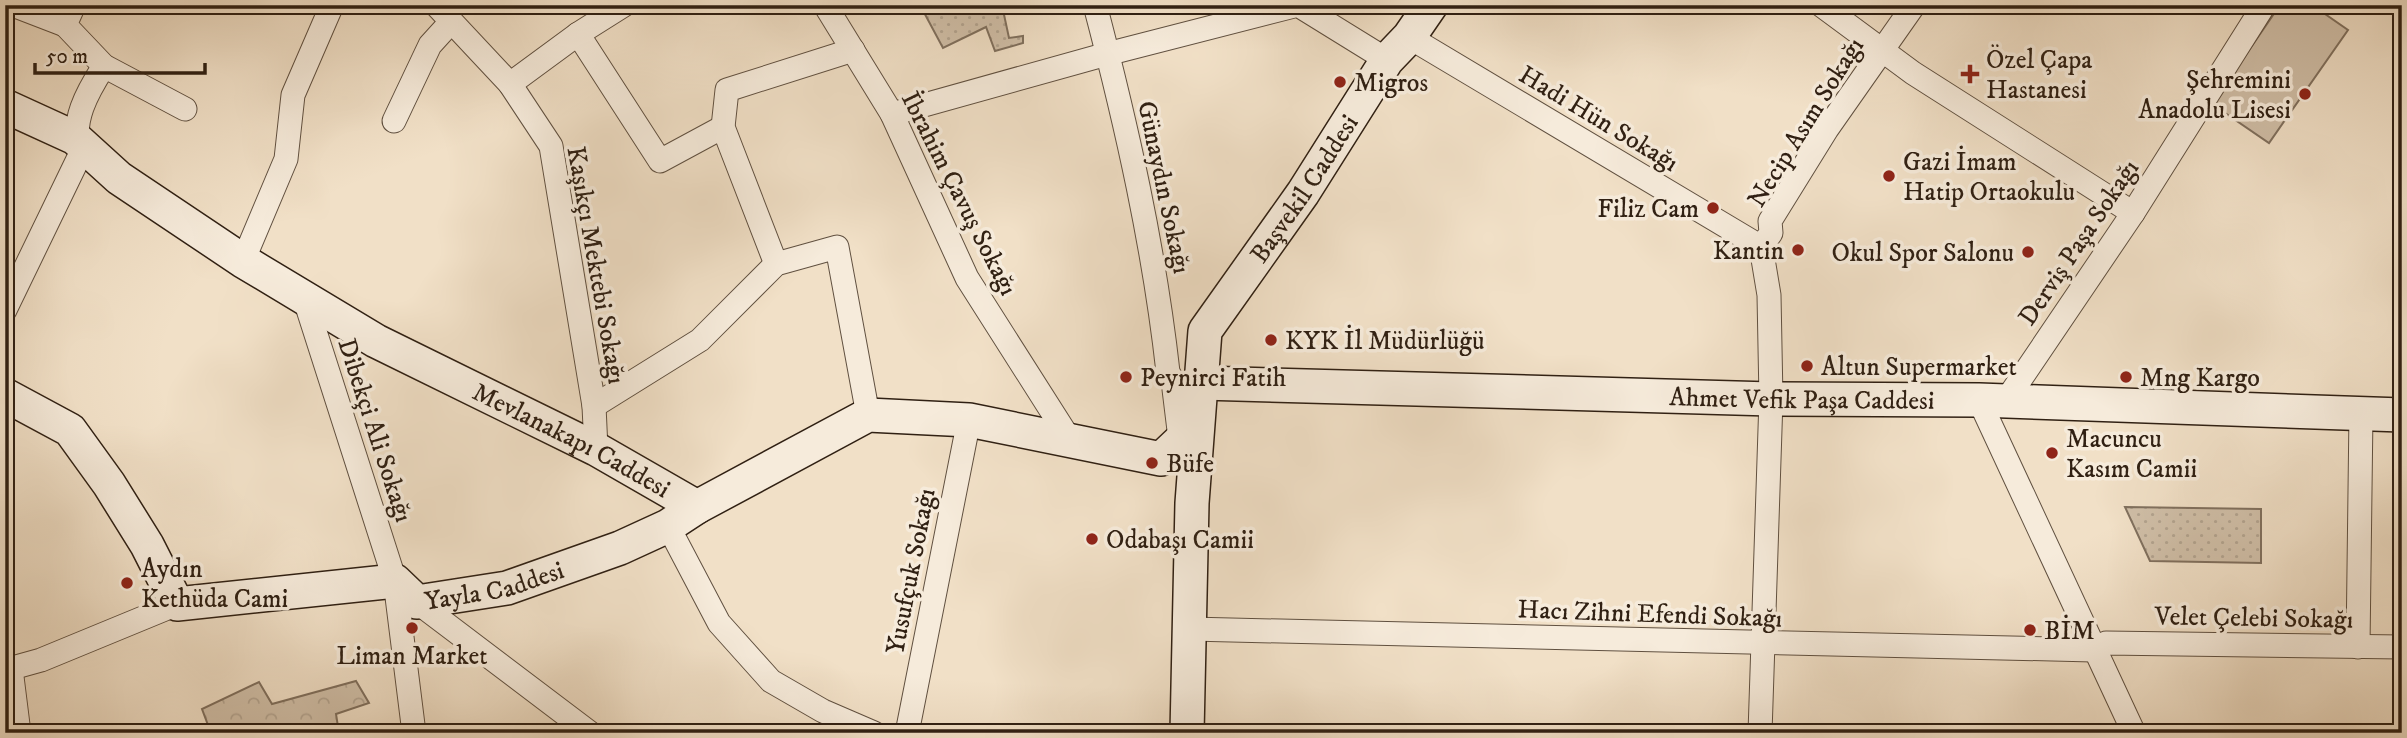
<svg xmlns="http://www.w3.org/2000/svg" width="2407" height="738" font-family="'IM FELL DW Pica',serif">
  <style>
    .grass { fill: #d0bfa8; stroke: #80705e; stroke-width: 2 }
    .park { fill: url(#park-crowns); stroke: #80705e; stroke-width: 2 }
    .garden { fill: url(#garden-dots); stroke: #80705e; stroke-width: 2 }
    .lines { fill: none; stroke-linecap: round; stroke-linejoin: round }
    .street-casing { stroke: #605040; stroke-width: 25 }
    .secondary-casing { stroke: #302013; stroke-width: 36 }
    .street { stroke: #f6ebdb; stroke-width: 23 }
    .secondary { stroke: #f6ebdb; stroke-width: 33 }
    .poi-dot { fill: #8f2418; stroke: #f6ebdb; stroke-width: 2.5 }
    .labels { text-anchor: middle; stroke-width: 7; stroke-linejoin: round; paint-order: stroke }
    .poi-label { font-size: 26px; fill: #302013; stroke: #f6ebdb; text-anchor: start }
    .street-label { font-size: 26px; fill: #302013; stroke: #f6ebdb }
  </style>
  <defs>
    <pattern id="park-crowns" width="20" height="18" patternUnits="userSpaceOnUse" patternTransform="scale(1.75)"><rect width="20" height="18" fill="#d0bfa8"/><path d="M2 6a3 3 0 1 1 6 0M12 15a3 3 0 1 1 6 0" fill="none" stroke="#b3a490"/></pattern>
    <pattern id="garden-dots" width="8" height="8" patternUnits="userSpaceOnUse" patternTransform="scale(1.75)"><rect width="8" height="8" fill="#d0bfa8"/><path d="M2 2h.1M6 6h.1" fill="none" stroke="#b3a490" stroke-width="1.8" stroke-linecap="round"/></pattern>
  </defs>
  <rect width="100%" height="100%" fill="#f1e0c7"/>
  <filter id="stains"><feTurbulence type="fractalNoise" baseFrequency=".00286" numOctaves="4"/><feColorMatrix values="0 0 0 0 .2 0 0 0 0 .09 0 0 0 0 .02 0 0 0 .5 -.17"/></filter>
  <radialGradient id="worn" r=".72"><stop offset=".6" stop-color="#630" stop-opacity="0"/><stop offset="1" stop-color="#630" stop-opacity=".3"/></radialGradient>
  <path class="grass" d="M2280,5H2312L2348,30L2269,143L2212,104Z"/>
  <path class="park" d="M356,681L369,703L336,714L339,733H234L232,728L211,733L202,709L259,682L272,704Z"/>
  <g class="garden">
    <path d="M920,5H1013L1014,8L1003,10L1009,38L1023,36V43L995,51L986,27L943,48Z"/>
    <path d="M2125,507L2261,509V563L2150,561Z"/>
  </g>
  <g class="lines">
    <defs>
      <g id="street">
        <path d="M13,5L65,25"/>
        <path d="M74,5L65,25L104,66L185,109"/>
        <path d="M436,5L510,84L551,146L594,406L596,449"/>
        <path d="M825,5L892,114L967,278L1070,440"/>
        <path d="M1095,5C1127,127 1154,247 1168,372L1173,381L1182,455"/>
        <path d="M1821,5L1913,73L2133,213"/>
        <path d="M578,34L660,161L723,127"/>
        <path d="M1409,37L1761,247"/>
        <path d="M510,84L578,34L624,5"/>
        <path d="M892,114L1107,54L1298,5L1387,60"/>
        <path d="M394,121L430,45L450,23"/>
        <path d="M243,261L286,159L293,95L332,5"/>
        <path d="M776,264L723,127L727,90L853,50"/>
        <path d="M304,297L395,581L414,733"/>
        <path d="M5,310L81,153C69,123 88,91 104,66"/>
        <path d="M1979,400L2134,733"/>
        <path d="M2005,402L2133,213L2264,5"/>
        <path d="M594,406L700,340L776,264L837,247L868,415"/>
        <path d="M668,526L719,623L771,681L823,711L874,733"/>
        <path d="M417,602L590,733"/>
        <path d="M1190,629L2093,650L2106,643L2402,647"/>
        <path d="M2358,647L2361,413"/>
        <path d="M11,669L19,733"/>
        <path d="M5,670L41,660L177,604"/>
        <path d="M907,733L969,420"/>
        <path d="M1760,733L1771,399L1769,295L1761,247L1771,233L1770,221L1827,129L1914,5"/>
      </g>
      <g id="secondary">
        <path id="s1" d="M5,106L75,138L119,178L243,261L376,341L596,449L697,507"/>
        <path id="s2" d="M1202,383L1771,399L1979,400L2402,415"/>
        <path id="s3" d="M5,395L70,430L109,484L147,545L177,604L395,581L417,602L507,588L620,548L668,526L697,507L868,415L969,420L1161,459L1179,442"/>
        <path id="s4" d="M1187,733L1192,503L1205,331L1303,193L1387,60L1409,37L1431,5"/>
      </g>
    </defs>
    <use href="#street" class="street-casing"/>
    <use href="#secondary" class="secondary-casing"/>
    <use href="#street" class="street"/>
    <use href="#secondary" class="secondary"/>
  </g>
  <g class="poi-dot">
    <path d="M1966.5 63.5h7v7h7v7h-7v7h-7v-7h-7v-7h7z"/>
    <circle cx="1340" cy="82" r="7"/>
    <circle cx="2305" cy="94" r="7"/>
    <circle cx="1889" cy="176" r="7"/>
    <circle cx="1713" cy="208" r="7"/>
    <circle cx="1798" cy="250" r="7"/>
    <circle cx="2028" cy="252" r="7"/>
    <circle cx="1271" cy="340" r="7"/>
    <circle cx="1807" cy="366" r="7"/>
    <circle cx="1126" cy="377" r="7"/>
    <circle cx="2126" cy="377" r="7"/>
    <circle cx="2052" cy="453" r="7"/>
    <circle cx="1152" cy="463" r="7"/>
    <circle cx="1092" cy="539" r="7"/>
    <circle cx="127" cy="583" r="7"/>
    <circle cx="412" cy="628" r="7"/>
    <circle cx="2030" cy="630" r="7"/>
  </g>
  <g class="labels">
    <g class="poi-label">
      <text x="1986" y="68">Özel Çapa<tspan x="1986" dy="30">Hastanesi</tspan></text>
      <text x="2291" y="88" text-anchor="end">Şehremini<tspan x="2291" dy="30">Anadolu Lisesi</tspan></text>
      <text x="1354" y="91">Migros</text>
      <text x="1903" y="170">Gazi İmam<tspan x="1903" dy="30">Hatip Ortaokulu</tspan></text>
      <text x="1699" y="217" text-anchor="end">Filiz Cam</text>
      <text x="1784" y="259" text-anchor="end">Kantin</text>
      <text x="2014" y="261" text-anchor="end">Okul Spor Salonu</text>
      <text x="1285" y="349">KYK İl Müdürlüğü</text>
      <text x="1821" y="375">Altun Supermarket</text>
      <text x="1140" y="386">Peynirci Fatih</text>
      <text x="2140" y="386">Mng Kargo</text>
      <text x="2066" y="447">Macuncu<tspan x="2066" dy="30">Kasım Camii</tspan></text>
      <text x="1166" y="472">Büfe</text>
      <text x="1106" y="548">Odabaşı Camii</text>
      <text x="141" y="577">Aydın<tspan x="141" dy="30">Kethüda Cami</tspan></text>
      <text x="2044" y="639">BİM</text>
      <text x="412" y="664" text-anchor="middle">Liman Market</text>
    </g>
    <g class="street-label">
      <text transform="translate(1599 118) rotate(31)" y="9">Hadi Hün Sokağı</text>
      <text transform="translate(1805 122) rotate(-58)" y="9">Necip Asım Sokağı</text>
      <text transform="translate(1165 187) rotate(78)" y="9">Günaydın Sokağı</text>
      <text dy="9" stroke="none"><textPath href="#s4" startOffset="576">Başvekil Caddesi</textPath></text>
      <text transform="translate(960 193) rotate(63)" y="9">İbrahim Çavuş Sokağı</text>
      <text transform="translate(2078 242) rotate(-56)" y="9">Derviş Paşa Sokağı</text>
      <text transform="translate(597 265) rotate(80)" y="9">Kaşıkçı Mektebi Sokağı</text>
      <text dy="9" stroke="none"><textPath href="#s2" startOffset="600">Ahmet Vefik Paşa Caddesi</textPath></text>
      <text transform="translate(376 430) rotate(72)" y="9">Dibekçi Ali Sokağı</text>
      <text dy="9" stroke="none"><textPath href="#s1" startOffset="660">Mevlanakapı Caddesi</textPath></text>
      <text transform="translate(910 571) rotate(-79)" y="9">Yusufçuk Sokağı</text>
      <text dy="9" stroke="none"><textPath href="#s3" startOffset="607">Yayla Caddesi</textPath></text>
      <text transform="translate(1650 613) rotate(2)" y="9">Hacı Zihni Efendi Sokağı</text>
      <text transform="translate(2254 617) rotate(1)" y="9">Velet Çelebi Sokağı</text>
    </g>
  </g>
  <rect width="2407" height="738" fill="none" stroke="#f1e0c7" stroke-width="28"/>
  <rect x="7" y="7" width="2393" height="724" fill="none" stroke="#302013" stroke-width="3.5"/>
  <rect x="14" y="14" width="2379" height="710" fill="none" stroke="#302013" stroke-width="2"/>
  <path d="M35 63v10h170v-10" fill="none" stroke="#302013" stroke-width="3.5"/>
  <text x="46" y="63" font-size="21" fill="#302013" stroke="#f6ebdb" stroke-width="5" paint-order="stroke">50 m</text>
  <rect width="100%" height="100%" filter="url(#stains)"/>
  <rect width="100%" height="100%" fill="url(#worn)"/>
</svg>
